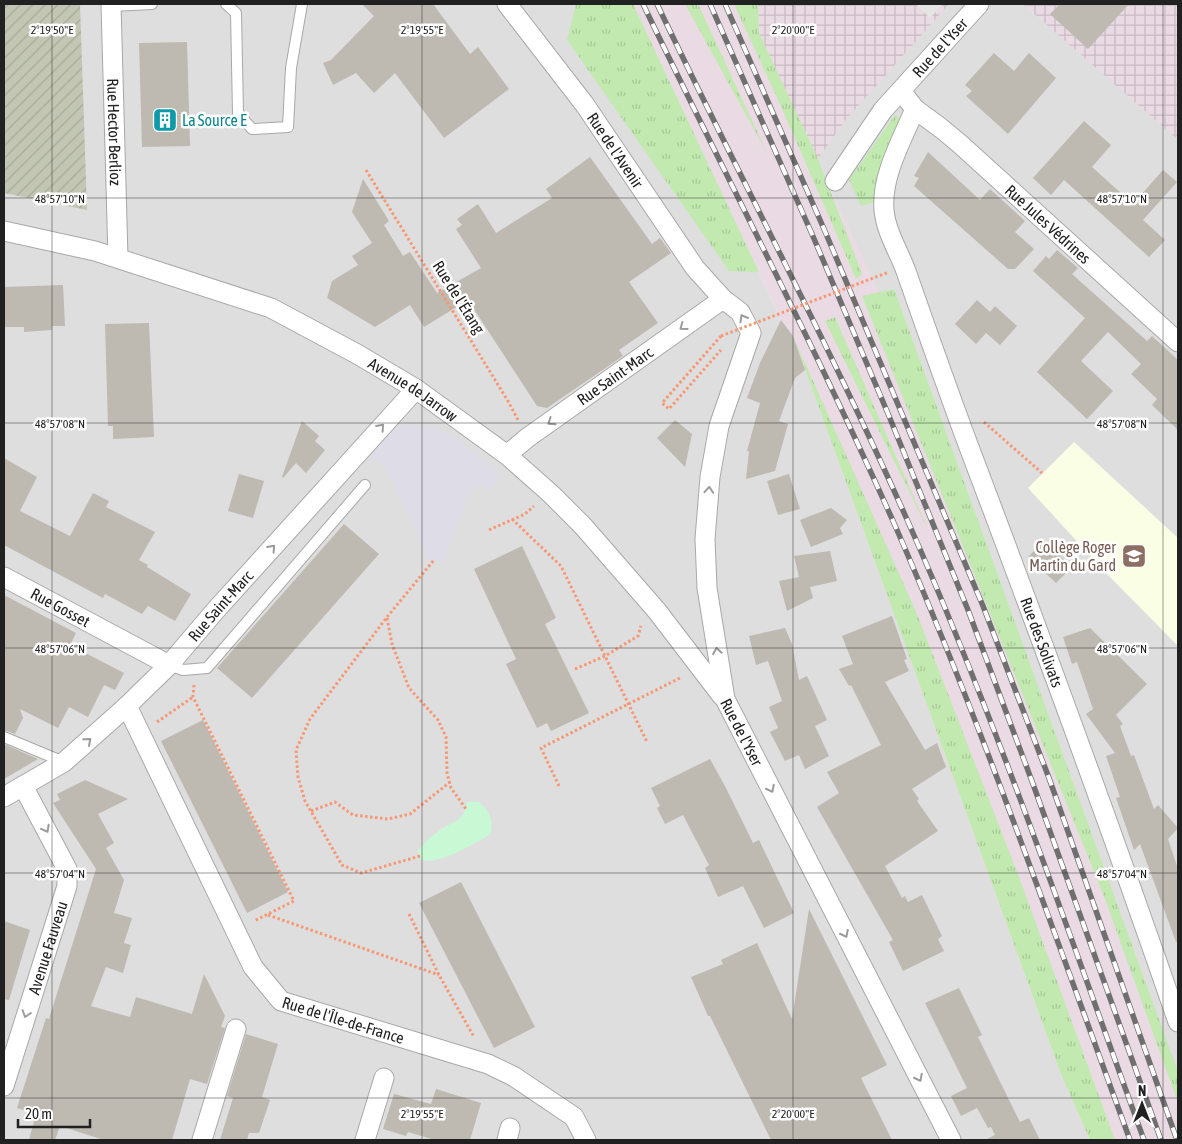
<svg xmlns="http://www.w3.org/2000/svg" width="1182" height="1144" font-family="'Asap Condensed',sans-serif">
  <style>
    .residential { fill: #dfdede }
    .industrial { fill: url(#industrial-grid) }
    .education { fill: #fafee4 }
    .railway { fill: #eadae4 }
    .construction { fill: url(#construction-furrows) }
    .grass { fill: url(#grass-tufts) }
    .park { fill: #c8f8d4 }
    .parking { fill: #e5e5e5 }
    .plaza { fill: #dedce7 }
    .building { fill: #beb9b1 }
    .lines { fill: none; stroke-linecap: round; stroke-linejoin: round }
    .lane-casing { stroke: #a8a8a8; stroke-width: 12 }
    .street-casing { stroke: #a8a8a8; stroke-width: 21 }
    .path { stroke: #f69874; stroke-width: 3; stroke-dasharray: 2.5 2.5; stroke-linecap: butt }
    .lane { stroke: #fff; stroke-width: 10 }
    .street { stroke: #fff; stroke-width: 19 }
    .rail-casing { stroke: #6f6f6f; stroke-width: 5.5 }
    .rail { stroke: #fff; stroke-width: 4; stroke-dasharray: 11; stroke-linecap: butt }
    .path-bridge { stroke: #f69874; stroke-width: 3; stroke-dasharray: 2.5 2.5; stroke-linecap: butt }
    .oneway { stroke: #9b9b9b }
    .ticks { fill: none; stroke: #212121; stroke-width: 1; stroke-opacity: 0.45 }
    .labels { text-anchor: middle; stroke-width: 5; stroke-linejoin: round; paint-order: stroke }
    .street-label { font-size: 16px; fill: #212121; stroke: #fff }
    .culture-label { font-size: 16px; fill: #0d838f; stroke: #fff; text-anchor: start }
    .education-label { font-size: 16px; fill: #785e54; stroke: #fff; text-anchor: end }
    .ticks-label { font-size: 12px; text-anchor: middle; fill: #212121; stroke: #fff; stroke-width: 5; stroke-linejoin: round; paint-order: stroke }
  </style>
  <defs>
    <pattern id="industrial-grid" width="8" height="8" patternUnits="userSpaceOnUse" patternTransform="scale(1.25)"><rect width="8" height="8" fill="#eadae4"/><path d="M0 4h8M4 0v8" fill="none" stroke="#c8bbc3"/></pattern>
    <pattern id="construction-furrows" width="10" height="10" patternUnits="userSpaceOnUse" patternTransform="scale(1.25)"><rect width="10" height="10" fill="#c2c6b3"/><path d="M-1 1l2-2M0 10L10 0M9 11l2-2" fill="none" stroke="#a6aa9a"/></pattern>
    <pattern id="grass-tufts" width="24" height="20" patternUnits="userSpaceOnUse" patternTransform="scale(1.25)"><rect width="24" height="20" fill="#c2e9b0"/><path d="M3 7l-1-3M5 7V3M7 7l1-3M15 17l-1-3M17 17v-4M19 17l1-3" fill="none" stroke="#a6c897"/></pattern>
  </defs>
  <rect width="100%" height="100%" fill="#f1f0e8"/>
  <g class="residential">
    <path d="M4,4H584L667,76L781,320L793,336L1061,1074L1090,1140H4Z"/>
    <path d="M758,4H1178V1080L759,33Z"/>
  </g>
  <g class="industrial">
    <path d="M758,4H949L844,122L818,159L759,33Z"/>
    <path d="M1023,4H1178V140Z"/>
  </g>
  <path class="education" d="M1074,442L1178,538V646L1107,574L1028,488Z"/>
  <path class="railway" d="M584,4H758L759,33L931,406L1178,1080V1140H1090L1061,1074L793,336L781,320L667,76Z"/>
  <path class="construction" d="M4,4H80L87,210L4,193Z"/>
  <g class="grass">
    <path d="M576,4H633L759,272L729,271L567,40Z"/>
    <path d="M685,4H698L767,153Z"/>
    <path d="M734,4H758L759,33L818,159L862,274L856,279L783,111Z"/>
    <path d="M895,115L909,124L883,171L874,202L861,206L849,180Z"/>
    <path d="M894,289L1178,1072V1103L1105,899L862,296Z"/>
    <path d="M835,317L929,532L825,321Z"/>
    <path d="M793,336L917,614L1019,877L1115,1140H1090L1061,1074Z"/>
  </g>
  <path class="park" d="M467,802H479C490,812 494,820 490,835C474,843 438,867 420,859L418,850L426,841L441,829L458,820L464,813Z"/>
  <path class="parking" d="M916,4H943L930,18Z"/>
  <path class="plaza" d="M401,426L425,427L436,429L448,434L461,441L500,476L490,489L482,484L470,491L442,563L428,558L389,473L367,453L389,430Z"/>
  <g class="building">
    <path d="M362,4H433L470,54L478,47L509,89L444,138L395,73L374,93L356,73L333,85L323,63L331,60L374,16Z"/>
    <path d="M1060,4H1129L1088,49L1050,14Z"/>
    <path d="M187,42L190,146L142,147L139,43Z"/>
    <path d="M994,53L1014,71L1029,53L1056,78L1008,134L966,96L972,91L965,85Z"/>
    <path d="M1084,121L1111,145L1092,167L1133,204L1163,170L1177,182L1143,220L1165,240L1149,257L1064,180L1051,195L1033,178Z"/>
    <path d="M928,152L980,200L990,189L1025,221L1015,232L1034,249L1015,269H1008L914,186L919,178L914,176Z"/>
    <path d="M590,157L652,244L660,238L671,253L629,282L658,323L619,350L623,356L547,408L537,406L468,300L424,327L410,305L375,327L327,298L332,281L358,265L352,256L372,243L352,212L363,179L389,221L384,225L403,256L410,252L437,293L481,268L456,229L462,225L457,219L478,204L496,233L552,198L546,189Z"/>
    <path d="M1057,250L1078,268L1072,274L1147,341L1152,336L1178,360V430L1152,405L1157,399L1131,374L1141,364L1108,332L1081,361L1113,391L1087,419L1037,372L1085,318L1033,271L1046,256L1049,259Z"/>
    <path d="M63,285L65,326H52V330L24,332V327H4V287Z"/>
    <path d="M977,300L990,312L995,306L1017,326L1000,345L986,333L976,344L955,324Z"/>
    <path d="M781,320L793,336L805,370L795,378L779,421L788,424L775,471L746,479L749,451H747L760,403L747,398L760,363Z"/>
    <path d="M149,323L154,437L113,439V426H108L105,324Z"/>
    <path d="M675,420L692,434L685,467L657,438Z"/>
    <path d="M302,421L319,436L315,441L325,450L306,473L296,463L283,478L282,477Z"/>
    <path d="M4,458L37,477L20,511L70,536L93,493L109,501L106,507L155,532L139,560L148,565L147,567L191,594L175,621L148,606L142,614L105,594L103,598L4,545Z"/>
    <path d="M239,474L264,481L253,518L228,511Z"/>
    <path d="M789,474L800,509L778,515L767,481Z"/>
    <path d="M831,508L847,520L840,528L843,534L811,547L800,520Z"/>
    <path d="M344,524L379,554L252,698L217,668Z"/>
    <path d="M1044,541L1072,567L1056,583L1028,557Z"/>
    <path d="M522,546L556,618L545,624L589,713L551,731L547,723L537,728L506,664L516,659L474,569Z"/>
    <path d="M830,551L837,581L810,587L813,598L787,611L779,581L799,577L794,556Z"/>
    <path d="M4,595L76,633L70,645L124,673L115,690L104,685L88,717L69,707L58,728L20,709L23,718L15,734L4,730Z"/>
    <path d="M892,616L907,659L904,660L909,671L885,682L925,750L937,743L946,767L912,789L919,799L917,801L938,831L885,866L902,898L905,896L908,902L922,895L942,936L938,939L944,951L903,971L889,942L893,940L817,807L839,793L827,772L881,745L851,685L849,686L839,669L853,664L842,636Z"/>
    <path d="M785,628L792,644L799,680L807,676L827,720L815,726L829,756L805,769L799,755L785,761L770,732L778,728L769,707L782,701L768,661L756,665L749,636Z"/>
    <path d="M1090,628L1147,684L1116,715L1123,724L1120,726L1131,756L1134,755L1154,809L1158,805L1178,828L1168,839L1178,869V941L1176,942L1140,844L1134,850L1116,798L1120,797L1106,756L1115,753L1086,714L1093,709L1077,662L1072,664L1063,637Z"/>
    <path d="M203,720L288,892L247,913L161,741Z"/>
    <path d="M4,744L29,755L38,759L4,779Z"/>
    <path d="M710,759L726,788L753,843L759,840L794,913L764,928L743,886L718,897L705,868L709,865L683,815L665,824L657,808L660,806L651,788Z"/>
    <path d="M85,780L128,799L98,814L114,843L106,848L124,880L114,913L132,918L124,943L131,945L123,973L106,967L91,1006L130,1017L136,997L192,1014L204,974L225,1016L221,1027L225,1028L207,1084L190,1079L172,1140H104L60,1126L55,1140H29L36,1114L17,1108L46,1018L49,1019L96,869L53,803L60,800L57,794Z"/>
    <path d="M461,882L535,1027L494,1048L419,903Z"/>
    <path d="M809,909L887,1065L861,1078L892,1140H771L710,1016H708L691,977L723,964L721,960L757,943L792,1019Z"/>
    <path d="M4,921L30,930L9,1000L4,999Z"/>
    <path d="M959,988L982,1035L978,1037L1020,1122L1029,1118L1040,1140H985L995,1135L991,1127L988,1128L977,1108L961,1116L951,1096L967,1088L925,1003Z"/>
    <path d="M246,1034L278,1044L262,1097L270,1100L259,1133H249L247,1140H220L233,1098L227,1096Z"/>
    <path d="M436,1089L481,1103L470,1140H435L408,1132L406,1136L383,1129L394,1094L431,1104Z"/>
  </g>
  <g class="lines">
    <defs>
      <g id="lane">
        <path d="M226,4L236,13L238,113L252,129L288,127L291,68L302,4"/>
        <path d="M111,6L152,4"/>
        <path d="M169,665L183,670L207,668L365,485"/>
        <path d="M4,737L64,762"/>
      </g>
      <g id="street">
        <path id="s1" d="M111,4L118,258"/>
        <path id="s2" d="M507,4L585,105L695,268L723,299L740,312L751,333L719,426L710,477L705,539L707,588L725,699L951,1140"/>
        <path id="s3" d="M901,91L915,109C902,140 881,176 884,210C886,233 900,253 907,274C929,337 951,400 975,463C1045,648 1113,834 1178,1022"/>
        <path id="s4" d="M915,109L942,129L960,144L1178,342"/>
        <path id="s5" d="M835,181L883,110L979,4"/>
        <path id="s6" d="M4,231L95,251L271,308L357,354L416,389L507,455L551,494L583,526L657,611L722,696"/>
        <path id="s7" d="M507,455L527,438L723,299"/>
        <path id="s8" d="M4,577L169,665"/>
        <path id="s9" d="M127,706L253,967L281,1001L488,1064L513,1076L574,1117L586,1140"/>
        <path id="s10" d="M4,797L64,762L127,706L169,665L215,611L416,389"/>
        <path id="s11" d="M4,1086L67,886V869L23,786"/>
        <path d="M202,1140L236,1029"/>
        <path d="M365,1140L384,1078"/>
        <path d="M507,1140L510,1128"/>
      </g>
    </defs>
    <use href="#lane" class="lane-casing"/>
    <use href="#street" class="street-casing"/>
    <g class="path">
      <path d="M366,170L508,401L518,420"/>
      <path d="M721,336L662,403L669,409L721,350"/>
      <path d="M984,422L1042,473"/>
      <path d="M512,519L561,566L647,742"/>
      <path d="M489,530L525,514L534,506"/>
      <path d="M387,618L392,644L409,688L438,720L446,737L447,773L451,788L466,809"/>
      <path d="M575,669L605,656L638,636L641,626"/>
      <path d="M194,685L193,697L294,901L254,921"/>
      <path d="M157,722L193,697"/>
      <path d="M559,786L541,748L682,677"/>
      <path d="M311,811L335,802L353,815L388,819L410,814L450,782"/>
      <path d="M420,856L361,873L342,865L305,801L298,777L296,750L310,719L387,617L434,560"/>
      <path d="M409,914L439,975L474,1037"/>
      <path d="M268,915L439,975"/>
    </g>
    <use href="#lane" class="lane"/>
    <use href="#street" class="street"/>
    <defs>
      <g id="rail">
        <path d="M643,4C727,179 818,352 897,530C984,730 1055,936 1130,1140"/>
        <path d="M657,4C740,178 831,348 909,524C998,725 1069,934 1144,1140"/>
        <path d="M710,4L812,234L889,416L968,610L1033,784L1161,1140"/>
        <path d="M725,4L824,229L983,606L1049,778L1177,1140"/>
      </g>
    </defs>
    <use href="#rail" class="rail-casing"/>
    <use href="#rail" class="rail"/>
    <path class="path-bridge" d="M721,336L889,272"/>
  </g>
  <defs><path id="oneway-chevron" d="M-2-3.5L2.5 0L-2 3.5" fill="none" stroke-width="1.6" stroke-linecap="round" stroke-linejoin="round" transform="scale(1.25)"/></defs>
  <g class="oneway">
    <use href="#oneway-chevron" transform="translate(743 318) rotate(-120)"/>
    <use href="#oneway-chevron" transform="translate(683 327) rotate(144)"/>
    <use href="#oneway-chevron" transform="translate(551 422) rotate(145)"/>
    <use href="#oneway-chevron" transform="translate(381 427) rotate(-48)"/>
    <use href="#oneway-chevron" transform="translate(709 490) rotate(-86)"/>
    <use href="#oneway-chevron" transform="translate(272 548) rotate(-48)"/>
    <use href="#oneway-chevron" transform="translate(717 651) rotate(-99)"/>
    <use href="#oneway-chevron" transform="translate(88 741) rotate(-41)"/>
    <use href="#oneway-chevron" transform="translate(771 789) rotate(63)"/>
    <use href="#oneway-chevron" transform="translate(46 829) rotate(62)"/>
    <use href="#oneway-chevron" transform="translate(845 934) rotate(63)"/>
    <use href="#oneway-chevron" transform="translate(26 1014) rotate(108)"/>
    <use href="#oneway-chevron" transform="translate(919 1078) rotate(63)"/>
  </g>
  <path class="ticks" d="M52,4V1140M422,4V1140M793,4V1140M1163,4V1140M4,198H1178M4,423H1178M4,648H1178M4,873H1178M4,1098H1178"/>
  <defs>
    <symbol id="building-square" viewBox="-11 -11 22 22"><rect x="-9" y="-9" width="18" height="18" rx="4" fill="#0f9aa8" stroke="#fff"/><path d="M-4-6H4V6H1V3H-1V6H-4ZM-2.5-4.3h1.7v1.8h-1.7ZM.8-4.3h1.7v1.8H.8ZM-2.5-1h1.7V.8h-1.7ZM.8-1h1.7V.8H.8Z" fill="#fff"/></symbol>
    <symbol id="school-square" viewBox="-11 -11 22 22"><rect x="-9" y="-9" width="18" height="18" rx="4" fill="#8d6e63" stroke="#fff"/><path d="M0-5L7-2L0 1L-7-2ZM-4 1L0 2.5L4 1V4Q0 6-4 4Z" fill="#fff"/></symbol>
  </defs>
  <g fill-rule="evenodd">
    <use href="#building-square" x="151" y="106" width="28" height="28"/>
    <use href="#school-square" x="1120" y="542" width="28" height="28"/>
  </g>
  <g class="labels">
    <g class="street-label">
      <text dy="6" stroke="none"><textPath href="#s5" startOffset="170">Rue de l'Yser</textPath></text>
      <text dy="6" stroke="none"><textPath href="#s1" startOffset="128">Rue Hector Berlioz</textPath></text>
      <text dy="6" stroke="none"><textPath href="#s2" startOffset="182">Rue de l'Avenir</textPath></text>
      <text dy="6" stroke="none"><textPath href="#s4" startOffset="176">Rue Jules Védrines</textPath></text>
      <text transform="translate(459 297) rotate(58)" y="6">Rue de l'Étang</text>
      <text dy="6" stroke="none"><textPath href="#s7" startOffset="134">Rue Saint-Marc</textPath></text>
      <text dy="6" stroke="none"><textPath href="#s6" startOffset="442">Avenue de Jarrow</textPath></text>
      <text dy="6" stroke="none"><textPath href="#s10" startOffset="291">Rue Saint-Marc</textPath></text>
      <text dy="6" stroke="none"><textPath href="#s8" startOffset="64">Rue Gosset</textPath></text>
      <text dy="6" stroke="none"><textPath href="#s3" startOffset="590">Rue des Solivats</textPath></text>
      <text dy="6" stroke="none"><textPath href="#s2" startOffset="822">Rue de l'Yser</textPath></text>
      <text dy="6" stroke="none"><textPath href="#s11" startOffset="145">Avenue Fauveau</textPath></text>
      <text dy="6" stroke="none"><textPath href="#s9" startOffset="399">Rue de l'Île-de-France</textPath></text>
    </g>
    <g class="culture-label">
      <text x="182" y="126">La Source E</text>
    </g>
    <g class="education-label">
      <text x="1116" y="553">Collège Roger<tspan x="1116" dy="18">Martin du Gard</tspan></text>
    </g>
  </g>
  <g class="ticks-label">
    <text x="52" y="34">2°19'50"E</text>
    <text x="422" y="34">2°19'55"E</text>
    <text x="793" y="34">2°20'00"E</text>
    <text x="60" y="203">48°57'10"N</text>
    <text x="1122" y="203">48°57'10"N</text>
    <text x="60" y="428">48°57'08"N</text>
    <text x="1122" y="428">48°57'08"N</text>
    <text x="60" y="653">48°57'06"N</text>
    <text x="1122" y="653">48°57'06"N</text>
    <text x="60" y="878">48°57'04"N</text>
    <text x="1122" y="878">48°57'04"N</text>
    <text x="422" y="1118">2°19'55"E</text>
    <text x="793" y="1118">2°20'00"E</text>
  </g>
  <rect width="1182" height="1144" fill="none" stroke="#212121" stroke-width="10"/>
  <g transform="translate(1142 1104)" stroke="#ffffff" stroke-width="4" paint-order="stroke">
  <path d="M0-4L9 19L0 12L-9 19Z" fill="#212121"/>
  <text y="-8" font-size="14" font-weight="bold" text-anchor="middle" fill="#212121">N</text>
  </g>
  <path d="M18 1119v8h72v-8" fill="none" stroke="#212121" stroke-width="2.5"/>
  <text x="25" y="1119" font-size="15" fill="#212121" stroke="#ffffff" stroke-width="4" paint-order="stroke">20 m</text>
</svg>
